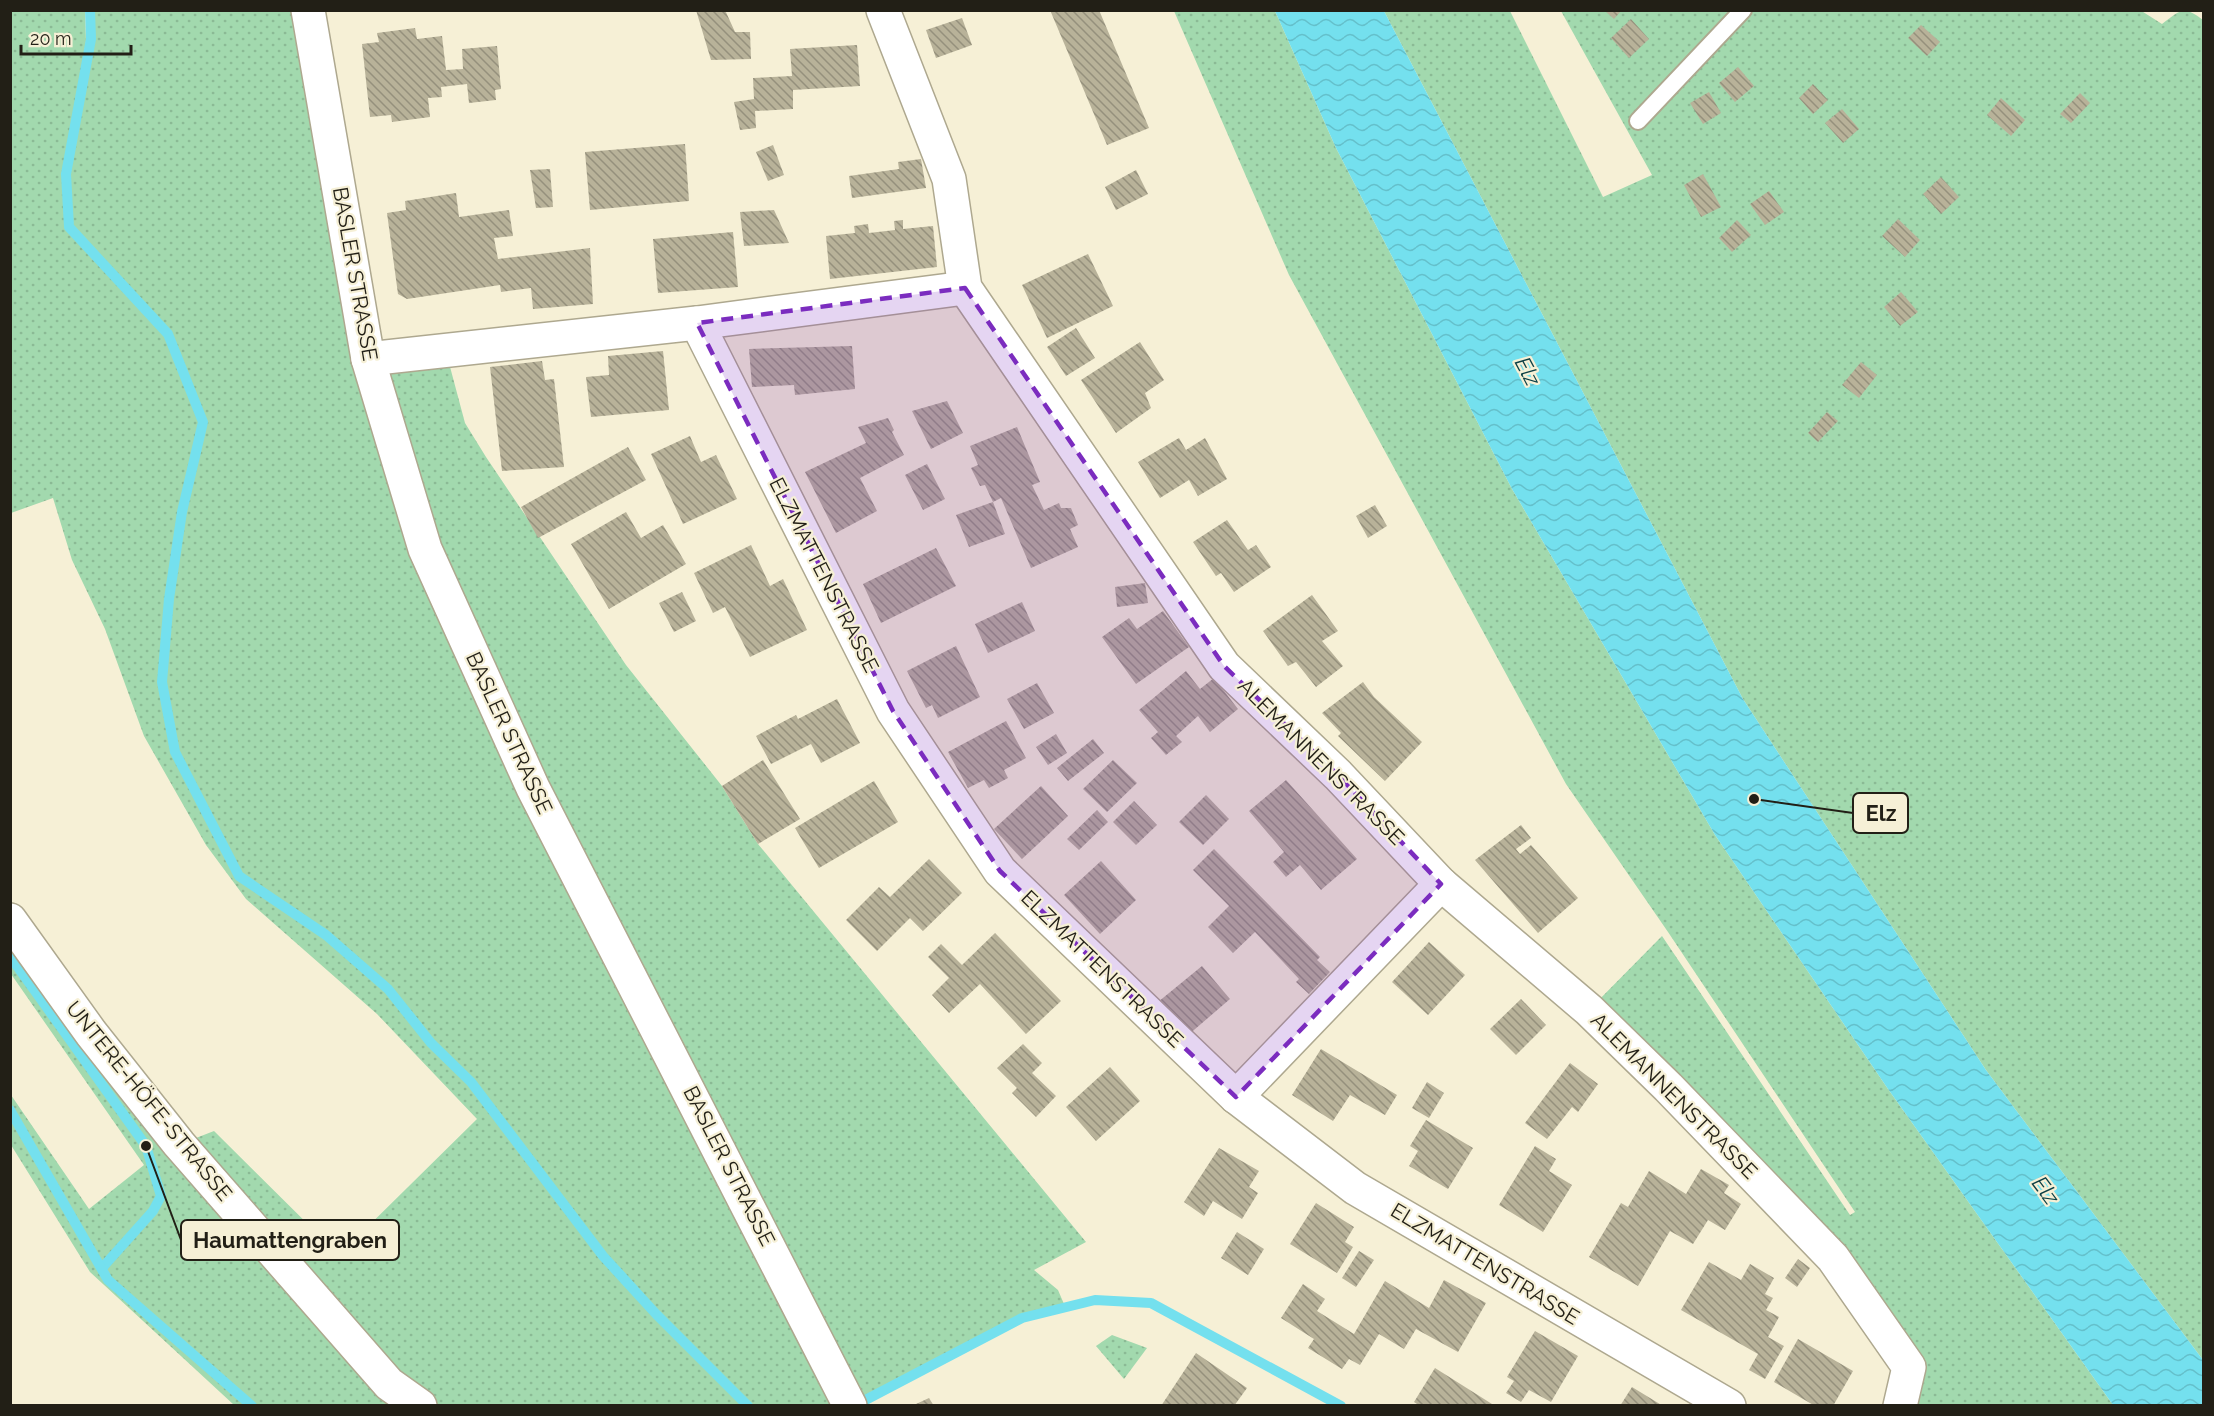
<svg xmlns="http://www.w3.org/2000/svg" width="2214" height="1416" font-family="Raleway,sans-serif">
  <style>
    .green { fill: url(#green-dots) }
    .water { fill: url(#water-waves) }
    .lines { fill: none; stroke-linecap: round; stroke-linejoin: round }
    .stream { stroke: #74e0ee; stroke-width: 10 }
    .building { fill: url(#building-back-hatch) }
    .service-casing { stroke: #aea88f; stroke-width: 20 }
    .minor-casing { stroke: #aea88f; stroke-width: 36 }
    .tertiary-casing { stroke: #aea88f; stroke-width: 36 }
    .service { stroke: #fff; stroke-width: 16 }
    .minor { stroke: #fff; stroke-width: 33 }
    .tertiary { stroke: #fff; stroke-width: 33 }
    .marked { fill: #7b2cbf; fill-opacity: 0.2; stroke: #7b2cbf; stroke-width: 4.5; stroke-dasharray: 12 8; stroke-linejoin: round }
    .labels { text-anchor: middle; stroke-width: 4.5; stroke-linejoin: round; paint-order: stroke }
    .street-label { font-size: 21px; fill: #221f16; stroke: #f6f0d6 }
    .water-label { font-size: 22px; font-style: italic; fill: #0c4046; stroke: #f6f0d6 }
    .leader { fill: none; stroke: #221f16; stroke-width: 2 }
    .callout-dot { fill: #221f16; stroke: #f6f0d6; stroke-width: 2 }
    .callout { fill: #f6f0d6; stroke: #221f16; stroke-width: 2 }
    .callout-label { font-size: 22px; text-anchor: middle; font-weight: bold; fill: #221f16 }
  </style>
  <defs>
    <pattern id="green-dots" width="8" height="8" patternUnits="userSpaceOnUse" patternTransform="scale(1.5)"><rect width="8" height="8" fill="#a2d9ae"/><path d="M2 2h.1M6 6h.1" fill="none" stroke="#8bba95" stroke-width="1.8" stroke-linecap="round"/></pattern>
    <pattern id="water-waves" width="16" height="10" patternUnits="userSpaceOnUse" patternTransform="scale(1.5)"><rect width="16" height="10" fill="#74e0ee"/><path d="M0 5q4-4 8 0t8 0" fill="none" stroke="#64c0cb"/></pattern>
    <pattern id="building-back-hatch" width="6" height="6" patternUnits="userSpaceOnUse" patternTransform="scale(1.5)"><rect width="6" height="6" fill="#b8b299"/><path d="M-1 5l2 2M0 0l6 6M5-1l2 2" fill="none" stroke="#95907c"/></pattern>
  </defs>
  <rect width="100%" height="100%" fill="#f6f0d6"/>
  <g class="green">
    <path d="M2140,10L2162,24C2181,10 2183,5 2203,20V1360L1986,1070L1743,699L1384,11H1510L1603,197L1652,175L1561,11Z"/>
    <path d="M11,11H85L86,41L77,97L85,93L95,38L94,11H308L368,358L445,348L465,423L486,457L626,665L722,786L758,844L1086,1242L1034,1270L1058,1290L1064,1304L1019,1315L858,1399L837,1405H234L90,1272L11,1145V1095L89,1209L144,1165L11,974L10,925L183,1143L214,1131L339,1255L477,1119L377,1014L246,899L206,845L144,736L105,629L72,560L53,498L11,513Z"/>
    <path d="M1174,11H1275L1336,148L1512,489L1715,835L1888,1089L2113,1405H1904L1913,1365L1589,1010L1662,936L1850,1215L1855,1212L1668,932L1566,784L1289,275Z"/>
    <path d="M1112,1335L1147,1348L1124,1379L1096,1346Z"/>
  </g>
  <path class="water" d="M1275,11H1384L1743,699L1986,1070L2203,1360V1405H2113L1888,1089L1715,835L1512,489L1336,148Z"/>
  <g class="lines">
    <g class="stream">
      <path d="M90,10L91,39L66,174L69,227L168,334L203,422L182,512L169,599L162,682L175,752L239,876L326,935L388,989L431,1043L471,1082L603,1256L656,1314L748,1406"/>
      <path d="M10,956L146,1146L161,1196L153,1211L102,1268"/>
      <path d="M10,1110L108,1280L252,1406"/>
      <path d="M854,1406L1022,1318L1095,1300L1151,1303L1341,1406"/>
    </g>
  </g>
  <g class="building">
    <path d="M696,10H725L735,32H750L751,59L711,60Z"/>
    <path d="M1050,10H1099L1149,128L1107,145Z"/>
    <path d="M1604,10H1622L1614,19Z"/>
    <path d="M962,18L972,45L936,58L926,30Z"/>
    <path d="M1631,19L1649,39L1629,58L1611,38Z"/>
    <path d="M1921,25L1940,42L1927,56L1908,38Z"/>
    <path d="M415,28L417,39L442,36L446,70L463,69L462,49L497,46L501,89L495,90L496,100L469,103L467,84L441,87L442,97L428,98L430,117L392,122L391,115L370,117L362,44L379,42L377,33Z"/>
    <path d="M857,45L860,86L793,90V109L755,111L756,128L740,130L734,102L754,99L753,78L792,76L790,49Z"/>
    <path d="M1738,67L1754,86L1735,102L1719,83Z"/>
    <path d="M1813,84L1828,100L1813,114L1799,98Z"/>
    <path d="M1709,92L1721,113L1703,124L1690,103Z"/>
    <path d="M2080,93L2090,103L2071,123L2060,114Z"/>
    <path d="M2001,98L2025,120L2011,136L1987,115Z"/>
    <path d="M1842,109L1859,129L1843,143L1825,123Z"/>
    <path d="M685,144L689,201L590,210L585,152Z"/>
    <path d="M773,145L784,175L768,181L756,152Z"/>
    <path d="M921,159L926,188L852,198L849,176L899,169L898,162Z"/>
    <path d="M550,169L553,207L536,208L530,170Z"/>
    <path d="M1136,170L1148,194L1116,210L1105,187Z"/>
    <path d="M1703,174L1721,207L1701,217L1684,185Z"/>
    <path d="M1941,177L1959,197L1941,214L1923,194Z"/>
    <path d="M1769,191L1784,212L1765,225L1750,204Z"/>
    <path d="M456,193L459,217L509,210L513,236L494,238L498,259L590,248L593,304L533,309L531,288L501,292L500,285L407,299L398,294L387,213L406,210L405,201Z"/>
    <path d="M774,210L789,243L744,246L740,212Z"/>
    <path d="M1898,219L1920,240L1905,257L1882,236Z"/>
    <path d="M903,220V229L933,226L937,267L830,279L826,236L855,233L854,226L868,224L869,233L895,230L894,221Z"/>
    <path d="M1737,220L1751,235L1732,252L1719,238Z"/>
    <path d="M733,232L738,287L658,293L653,239Z"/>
    <path d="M1088,254L1113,306L1047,338L1022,285Z"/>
    <path d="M1901,292L1918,312L1900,326L1884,307Z"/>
    <path d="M1076,328L1095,358L1066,376L1047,347Z"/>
    <path d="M1140,342L1164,380L1145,393L1151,408L1116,433L1081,380Z"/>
    <path d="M852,346L855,389L795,395L794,385L752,387L749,349Z"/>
    <path d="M663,351L669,410L591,417L586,377L609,375L608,356Z"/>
    <path d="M542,361L545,380L554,379L564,467L502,471L490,367Z"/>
    <path d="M1861,362L1877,375L1859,398L1842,385Z"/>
    <path d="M947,401L963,433L931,449L912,411Z"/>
    <path d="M1827,412L1838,421L1818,442L1808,433Z"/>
    <path d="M888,418L894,430L892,432L904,455L860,478L877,511L836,533L805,472L866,443L858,427Z"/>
    <path d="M1017,427L1040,482L1032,485L1044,510L1059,503L1061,508H1071L1078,525L1070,529L1078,547L1031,568L1001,498L993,502L985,485L980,486L971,468L978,465L970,446Z"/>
    <path d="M690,436L701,462L716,455L737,499L683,524L651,454Z"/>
    <path d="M1179,438L1186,450L1205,438L1227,479L1198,496L1189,480L1160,498L1138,462Z"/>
    <path d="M628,447L646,480L538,538L521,507Z"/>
    <path d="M927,464L945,499L923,510L905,475Z"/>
    <path d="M993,502L1005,534L969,547L956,515Z"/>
    <path d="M1375,505L1387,526L1368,538L1356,516Z"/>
    <path d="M626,512L641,538L663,525L686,564L609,609L571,544Z"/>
    <path d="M1227,520L1248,550L1256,545L1271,567L1234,592L1221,573L1216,576L1193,542Z"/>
    <path d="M751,545L770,586L783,579L807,630L750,657L725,607L713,613L694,573Z"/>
    <path d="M936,548L956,586L881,623L863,584Z"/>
    <path d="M1145,583L1148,603L1117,607L1115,587Z"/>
    <path d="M682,592L696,621L674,632L659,603Z"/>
    <path d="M1312,595L1338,631L1322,641L1343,666L1316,687L1296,662L1288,666L1263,631Z"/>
    <path d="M1022,602L1035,631L988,653L975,624Z"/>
    <path d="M1163,611L1189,647L1136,684L1102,637L1129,618L1137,629Z"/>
    <path d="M956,646L980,697L938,718L932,705L926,708L907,671Z"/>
    <path d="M1186,671L1200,689L1214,678L1238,709L1210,732L1198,716L1176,736L1182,742L1166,755L1151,738L1158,732L1139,710Z"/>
    <path d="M1363,682L1374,697L1422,742L1385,781L1338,736L1341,733L1322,713Z"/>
    <path d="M1037,683L1054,713L1024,729L1007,699Z"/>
    <path d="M837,699L860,743L821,763L811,744L771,764L756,736L796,715L798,719Z"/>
    <path d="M1006,721L1026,758L1004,770L1008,778L989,788L984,780L968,788L948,752Z"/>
    <path d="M1056,734L1067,753L1048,765L1036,747Z"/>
    <path d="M1093,739L1104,753L1068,781L1057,768Z"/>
    <path d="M763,760L800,819L758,844L722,786Z"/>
    <path d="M1113,760L1137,783L1107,812L1083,789Z"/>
    <path d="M1286,780L1357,859L1321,890L1300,865L1286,877L1273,862L1284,852L1249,811Z"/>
    <path d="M874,781L898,822L819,868L795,828Z"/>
    <path d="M1041,786L1068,816L1022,859L994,829Z"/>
    <path d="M1206,795L1229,819L1203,845L1179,822Z"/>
    <path d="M1134,801L1157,825L1136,845L1113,822Z"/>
    <path d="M1097,810L1108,822L1079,850L1067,839Z"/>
    <path d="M1521,825L1531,838L1516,849L1520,854L1531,845L1578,898L1538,933L1475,860Z"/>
    <path d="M1214,849L1320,957L1317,960L1330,972L1309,994L1296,982L1299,979L1255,932L1233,953L1208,927L1229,906L1193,870Z"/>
    <path d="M929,859L962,893L923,931L910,918L877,951L846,920L879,887L890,897Z"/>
    <path d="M1101,861L1136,900L1100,934L1064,895Z"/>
    <path d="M995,933L1061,1001L1026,1034L980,984L949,1013L932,995L949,978L928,957L941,944L962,965Z"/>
    <path d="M1429,942L1465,975L1428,1015L1392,982Z"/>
    <path d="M1202,966L1230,999L1187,1036L1158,1002Z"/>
    <path d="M1521,999L1546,1025L1516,1055L1490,1029Z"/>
    <path d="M1023,1044L1042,1063L1032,1073L1056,1096L1036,1117L1012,1093L1017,1088L997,1068Z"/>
    <path d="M1321,1049L1397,1095L1385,1115L1350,1095L1333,1121L1292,1095Z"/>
    <path d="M1570,1063L1598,1084L1578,1112L1572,1107L1547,1139L1525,1123Z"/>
    <path d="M1110,1067L1140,1101L1096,1141L1066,1107Z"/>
    <path d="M1427,1082L1444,1093L1429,1118L1412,1108Z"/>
    <path d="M1426,1120L1473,1148L1448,1189L1409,1166L1418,1151L1410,1146Z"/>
    <path d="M1535,1146L1556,1159L1549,1171L1572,1185L1543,1232L1499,1205Z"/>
    <path d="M1219,1148L1259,1171L1249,1187L1258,1193L1242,1219L1213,1201L1204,1216L1184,1202Z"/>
    <path d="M1701,1169L1729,1185L1724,1193L1741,1204L1725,1230L1708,1220L1693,1244L1670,1231L1638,1286L1589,1257L1621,1203L1628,1207L1649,1171L1686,1194Z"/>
    <path d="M1316,1203L1354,1227L1345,1242L1353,1247L1337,1273L1290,1244Z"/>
    <path d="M1237,1232L1264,1249L1248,1275L1221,1258Z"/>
    <path d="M1359,1251L1374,1260L1356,1287L1342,1278Z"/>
    <path d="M1798,1259L1810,1268L1797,1287L1785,1278Z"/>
    <path d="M1709,1262L1741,1280L1750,1264L1774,1278L1765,1294L1773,1298L1766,1310L1779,1317L1768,1337L1784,1346L1765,1379L1749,1370L1758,1354L1681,1310Z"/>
    <path d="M1444,1280L1486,1303L1458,1352L1416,1329L1404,1349L1379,1334L1360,1365L1349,1359L1342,1369L1308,1348L1314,1339L1281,1318L1303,1284L1325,1299L1317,1311L1354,1334L1385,1281L1429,1308Z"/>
    <path d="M1535,1331L1578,1356L1551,1402L1529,1390L1521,1402L1506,1393L1514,1381L1507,1377Z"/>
    <path d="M1798,1339L1853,1371L1833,1406H1815L1774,1382Z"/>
    <path d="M1196,1353L1247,1388L1234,1406H1161Z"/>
    <path d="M1435,1368L1492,1404L1491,1406H1420L1414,1402Z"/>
    <path d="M1632,1387L1663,1406H1620Z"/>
    <path d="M929,1398L934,1406H917L916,1404Z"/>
  </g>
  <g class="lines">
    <defs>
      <path id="service" d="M1638,121L1743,10"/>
      <g id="minor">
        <path d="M883,10L949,179L965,288L1224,666L1338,775L1441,884L1589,1010L1668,1087L1833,1258L1909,1367L1900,1406"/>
        <path d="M697,323L965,288"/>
        <path d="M368,359L697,323L893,711L1000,871L1236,1097L1355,1188L1729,1406"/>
        <path d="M10,920L91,1033L179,1144L389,1384L420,1406"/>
        <path d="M1236,1097L1441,884"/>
      </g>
      <path id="tertiary" d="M308,10L368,359L425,549L533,788L850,1406"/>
    </defs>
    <use href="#service" class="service-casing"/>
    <use href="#minor" class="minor-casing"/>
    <use href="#tertiary" class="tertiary-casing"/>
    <use href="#service" class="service"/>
    <use href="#minor" class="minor"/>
    <use href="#tertiary" class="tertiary"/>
  </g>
  <path class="marked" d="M965,288L1224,666L1338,775L1441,884L1236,1097L1000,871L893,711L697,323Z"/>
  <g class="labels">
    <g class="street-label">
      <text transform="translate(355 274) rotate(80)" y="7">BASLER STRASSE</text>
      <text transform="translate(824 575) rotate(63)" y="7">ELZMATTENSTRASSE</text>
      <text transform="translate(509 733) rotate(65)" y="7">BASLER STRASSE</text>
      <text transform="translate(1321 762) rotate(45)" y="7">ALEMANNENSTRASSE</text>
      <text transform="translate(1102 969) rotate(44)" y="7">ELZMATTENSTRASSE</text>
      <text transform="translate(1674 1096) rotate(45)" y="7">ALEMANNENSTRASSE</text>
      <text transform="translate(149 1101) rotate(51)" y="7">UNTERE-HÖFE-STRASSE</text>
      <text transform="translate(729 1166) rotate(63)" y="7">BASLER STRASSE</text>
      <text transform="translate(1485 1264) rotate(31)" y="7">ELZMATTENSTRASSE</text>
    </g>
    <g class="water-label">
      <text transform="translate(1528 371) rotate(62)" y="8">Elz</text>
      <text transform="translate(2046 1190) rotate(53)" y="8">Elz</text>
    </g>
  </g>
  <path class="leader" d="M1754 799L1853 813M146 1146L181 1240"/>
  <g class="callout-dot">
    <circle cx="1754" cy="799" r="6"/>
    <circle cx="146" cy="1146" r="6"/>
  </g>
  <g class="callout">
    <rect x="1853" y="793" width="55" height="40" rx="6"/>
    <rect x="181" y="1220" width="218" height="40" rx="6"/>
  </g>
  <g class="callout-label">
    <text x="1881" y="821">Elz</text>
    <text x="290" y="1248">Haumattengraben</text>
  </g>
  <rect width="2214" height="1416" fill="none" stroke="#221f16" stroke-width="24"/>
  <path d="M21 45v9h110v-9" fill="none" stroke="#221f16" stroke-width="3"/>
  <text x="30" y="45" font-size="18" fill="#221f16" stroke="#f6f0d6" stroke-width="4.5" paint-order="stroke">20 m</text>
</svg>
